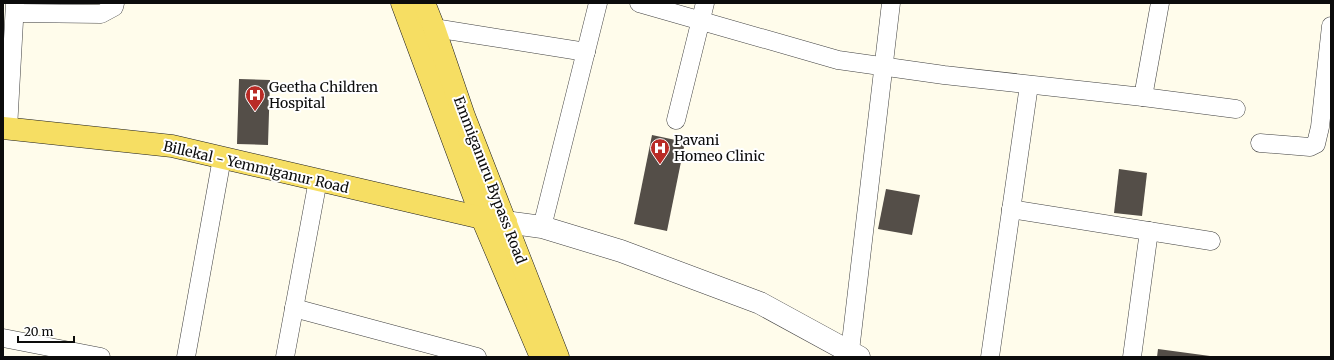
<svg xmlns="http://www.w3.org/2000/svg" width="1334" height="360" font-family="Merriweather,serif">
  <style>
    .building { fill: #544e48 }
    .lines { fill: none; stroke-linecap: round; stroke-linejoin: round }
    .minor-casing { stroke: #3f3f3f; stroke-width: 19 }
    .tertiary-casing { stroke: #3f3f3f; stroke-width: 23 }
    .primary-casing { stroke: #1d1d1d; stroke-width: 23 }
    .minor { stroke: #fff; stroke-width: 18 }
    .tertiary { stroke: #fff; stroke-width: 22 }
    .primary { stroke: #f6de63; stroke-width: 22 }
    .labels { text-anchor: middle; stroke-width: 4; stroke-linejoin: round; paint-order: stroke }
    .poi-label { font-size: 14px; fill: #0c0c0c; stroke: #fff; text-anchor: start }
    .street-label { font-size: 14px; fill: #0c0c0c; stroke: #fff }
  </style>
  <rect width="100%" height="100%" fill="#fffceb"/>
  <g class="building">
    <path d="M239,79L270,80L268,145L237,144Z"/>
    <path d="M652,135L685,142L667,231L634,224Z"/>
    <path d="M1119,169L1147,173L1142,216L1114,213Z"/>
    <path d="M886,189L920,195L912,235L878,229Z"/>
    <path d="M1158,349L1210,356V357H1157Z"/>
  </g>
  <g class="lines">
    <defs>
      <g id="minor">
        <path d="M639,3L838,60L944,75L1143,97L1160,3"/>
        <path d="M15,13L101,14L114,7L115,3"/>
        <path d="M434,28L586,52"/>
        <path d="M1143,97L1236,109"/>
        <path d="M676,120L705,3"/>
        <path d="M8,129L15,3"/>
        <path d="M1260,143L1310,147L1316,144L1320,127L1331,26"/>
        <path d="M1011,209L1211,241"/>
        <path d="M542,227L598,3"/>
        <path d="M294,308L477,357"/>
        <path d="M3,338L101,357"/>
        <path d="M850,351L891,3"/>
        <path d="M186,357L222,158"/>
        <path d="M285,357L318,180"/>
        <path d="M990,357L1029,85"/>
        <path d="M1132,357L1149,231"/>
      </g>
      <path id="tertiary" d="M506,222L542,227L621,251L760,303L859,357"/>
      <g id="primary">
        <path d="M402,3L482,218L541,357"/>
        <path d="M424,3L434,28L464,116L558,357"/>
        <path d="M3,128L172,146L482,218L506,222"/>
      </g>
    </defs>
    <use href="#minor" class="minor-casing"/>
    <use href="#tertiary" class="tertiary-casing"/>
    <use href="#primary" class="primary-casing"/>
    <use href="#minor" class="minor"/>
    <use href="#tertiary" class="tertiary"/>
    <use href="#primary" class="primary"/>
  </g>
  <defs>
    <symbol id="hospital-pin" viewBox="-11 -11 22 30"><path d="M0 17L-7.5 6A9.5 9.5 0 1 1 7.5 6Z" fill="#b92b26" stroke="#fff"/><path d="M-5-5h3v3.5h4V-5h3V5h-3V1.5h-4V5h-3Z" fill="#fff"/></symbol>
  </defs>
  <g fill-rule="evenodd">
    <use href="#hospital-pin" x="244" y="84" width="22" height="30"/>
    <use href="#hospital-pin" x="649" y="137" width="22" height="30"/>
  </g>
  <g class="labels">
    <g class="poi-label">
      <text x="269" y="92">Geetha Children<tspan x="269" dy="16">Hospital</tspan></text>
      <text x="674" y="145">Pavani<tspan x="674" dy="16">Homeo Clinic</tspan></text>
    </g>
    <g class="street-label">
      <text transform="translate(256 167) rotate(13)" y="5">Billekal - Yemmiganur Road</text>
      <text transform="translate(490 180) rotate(69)" y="5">Emmiganuru Bypass Road</text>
    </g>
  </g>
  <rect width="1334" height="360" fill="none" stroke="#0c0c0c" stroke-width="8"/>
  <path d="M18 336v6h56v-6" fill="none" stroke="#0c0c0c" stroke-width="2"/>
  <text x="24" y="336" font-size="12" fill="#0c0c0c" stroke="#ffffff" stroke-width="3" paint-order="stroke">20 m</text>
</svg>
